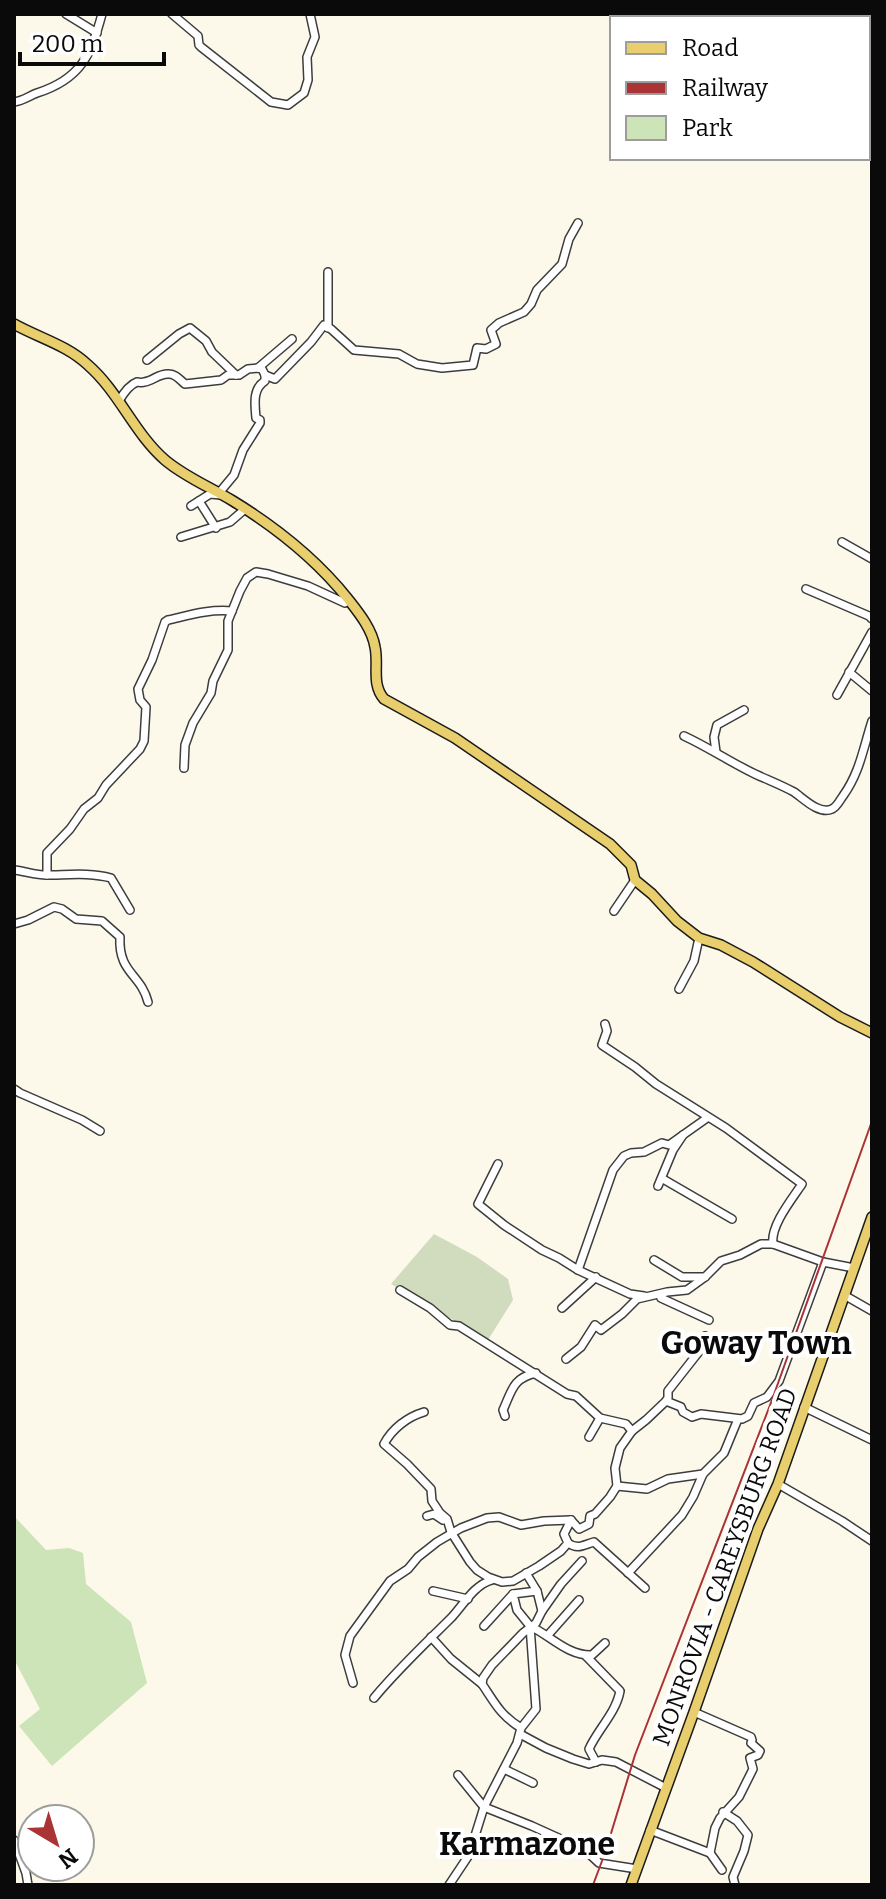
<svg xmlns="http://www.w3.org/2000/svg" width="886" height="1899" font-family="Bitter,serif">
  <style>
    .green { fill: #cde3b8 }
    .cemetery { fill: #d1dbbe }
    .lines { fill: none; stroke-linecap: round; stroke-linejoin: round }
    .minor-casing { stroke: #3d3d3d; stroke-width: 10 }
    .major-casing { stroke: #1b1b1b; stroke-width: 12 }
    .minor { stroke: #fff; stroke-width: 7 }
    .major { stroke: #e9ce6d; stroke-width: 9 }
    .rail { stroke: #aa3336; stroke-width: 2 }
    .labels { text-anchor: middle; stroke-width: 8; stroke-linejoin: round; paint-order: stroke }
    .street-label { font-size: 24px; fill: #0a0a0a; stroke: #fff }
    .district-label { font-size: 32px; font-weight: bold; fill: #0a0a0a; stroke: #fff }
  </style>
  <rect width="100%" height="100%" fill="#fdf9ea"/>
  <path class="green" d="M14,1516L46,1550L69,1548L83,1553L86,1584L131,1622L147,1683L52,1766L19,1726L40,1709L14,1659Z"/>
  <path class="cemetery" d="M434,1234L477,1257L508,1279L513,1300L488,1340L391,1284Z"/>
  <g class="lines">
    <defs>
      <g id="minor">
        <path d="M66,14L97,33"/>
        <path d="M172,14L198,36L199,45L201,47L271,102L288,105L304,93L308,80L307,57L315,37L310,14"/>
        <path d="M14,102C23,101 29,96 37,93C81,79 91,55 102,14"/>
        <path d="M328,272V328"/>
        <path d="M147,360L179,334L190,328L206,341L212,352L236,375"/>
        <path d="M258,368L292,339"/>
        <path d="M119,401C123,394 129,385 137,382C139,382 142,383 144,382C153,381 159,373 169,374C176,374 180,380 185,384L221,380L228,375H239L248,369L258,368L262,369L265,375L275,379L311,342L324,325L331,329L354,350L399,354L417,364L442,368L473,365L477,348L486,349L496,344L491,330L499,323L524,312L531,304L537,290L562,264L569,239L578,223"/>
        <path d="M219,493L234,475L243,450L260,423V420L256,418C255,405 252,389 265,381V375"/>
        <path d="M199,501L216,528"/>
        <path d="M191,506L210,494L221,495"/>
        <path d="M181,537L230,522L245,509"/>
        <path d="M842,542L872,559"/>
        <path d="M806,589L869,616L872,619"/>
        <path d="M849,672L872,691"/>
        <path d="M837,695L872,632"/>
        <path d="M684,736C708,747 730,762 755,774C768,780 781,785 794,792C803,798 819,815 832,809C837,807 840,800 843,796C860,772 863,749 872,721"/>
        <path d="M716,752L714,737L717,725L744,710"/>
        <path d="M184,768L185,745L193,723L211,693L213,681L228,650V621L240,591L247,578L256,572L268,574L308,586L345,603L348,599"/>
        <path d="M14,870C24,871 36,875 46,875C67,875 90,872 111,878L130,910"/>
        <path d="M47,875V853L70,829L84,809L98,798L106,785L140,749L144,741L146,707L140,700L138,689L152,660L165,622L168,620C190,615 209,609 232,611"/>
        <path d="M614,911L635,880"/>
        <path d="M14,924L28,920L54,907L62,909L76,919L102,921L120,937C118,973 141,974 148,1002"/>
        <path d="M679,989L694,961L699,938"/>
        <path d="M605,1024L607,1031L602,1045L635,1067L656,1084L726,1128L802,1184C792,1199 770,1226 773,1244"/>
        <path d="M14,1089L20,1093L82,1120L100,1131"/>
        <path d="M498,1164L478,1204L504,1225L542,1250L559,1258L578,1270L630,1294L644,1296"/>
        <path d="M663,1179L732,1219"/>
        <path d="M658,1186L673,1150L683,1135L707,1118"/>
        <path d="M654,1260L682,1277H705"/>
        <path d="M578,1270L613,1170L624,1156L631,1153L644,1152L662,1143L669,1145L683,1135"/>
        <path d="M400,1290L430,1308L450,1325L459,1326L567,1394L576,1396L600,1418L626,1424L632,1431"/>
        <path d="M844,1295L872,1311"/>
        <path d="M661,1298L709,1320"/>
        <path d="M562,1308L596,1277"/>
        <path d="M566,1359L581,1347L595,1325L601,1330L622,1314L637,1299L667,1292L687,1290L705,1277L721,1261L740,1255L761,1244H773L823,1262L854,1268"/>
        <path d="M666,1401L668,1398V1391L705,1344V1336"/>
        <path d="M804,1407L872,1440"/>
        <path d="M424,1412C407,1417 392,1429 384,1444L407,1464L431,1489L432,1501L440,1513L447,1519L451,1532L470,1562L477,1570L488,1577L502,1582L513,1581L539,1566L561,1551L568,1543L564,1534L571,1520L579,1529L589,1524L590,1516L595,1514L610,1497L617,1486L615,1468L620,1448L632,1431L646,1420L666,1401L681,1407L683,1412L692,1417L701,1414L742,1419L748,1416L754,1403L767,1397L779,1381L823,1262"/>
        <path d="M505,1416L503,1410C512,1390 513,1378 536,1373"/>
        <path d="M589,1437L600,1418"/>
        <path d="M778,1484L842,1521L872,1541"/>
        <path d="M617,1486L647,1489L668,1479L703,1474"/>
        <path d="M427,1516L434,1514L443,1520"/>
        <path d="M568,1543C578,1550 583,1545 594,1542L645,1588"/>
        <path d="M628,1573L682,1515L693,1497L703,1474L724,1453L738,1419"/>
        <path d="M433,1591L468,1599"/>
        <path d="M542,1611L561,1584L582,1561"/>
        <path d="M484,1626L513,1594"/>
        <path d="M530,1626C551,1636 568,1656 592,1655L605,1643"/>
        <path d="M548,1635L579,1600"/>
        <path d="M431,1637L451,1659L482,1684"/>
        <path d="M586,1656L620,1691C616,1713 598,1729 589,1749L596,1762"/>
        <path d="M353,1683L345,1655L350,1636L390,1581L408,1569L418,1557L437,1542L461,1528L487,1518L499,1517L521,1525L544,1521L571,1520"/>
        <path d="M374,1698C398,1669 425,1644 452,1617C464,1604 474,1585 492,1580"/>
        <path d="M694,1712L751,1737L752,1740L751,1743L760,1751L758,1755L750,1758L753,1769L739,1797L720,1818L715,1828L710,1853L722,1870"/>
        <path d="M521,1728C500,1715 495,1703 482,1684L483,1678L492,1665L523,1633L536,1623L542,1611L537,1591"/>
        <path d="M520,1734L546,1748L573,1759L589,1764L602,1760L616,1762L666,1788"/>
        <path d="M504,1769L533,1783"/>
        <path d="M458,1775L484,1807L532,1826L585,1850L599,1863L637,1869"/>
        <path d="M723,1812L737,1821L748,1835L744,1851L733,1877L735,1885"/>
        <path d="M650,1830L710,1853"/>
        <path d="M14,1840L26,1873L28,1885"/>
        <path d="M449,1885L469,1855L484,1807L517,1743L521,1728L536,1709L530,1626L517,1610L513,1594L537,1591L526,1573"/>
      </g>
      <g id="major">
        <path d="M14,324C39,338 67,345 88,365C119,392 134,433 165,460C185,477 210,487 233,501C277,528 316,559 348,599C359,613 372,629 375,647C379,665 371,684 384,699L455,738L610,844L631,865L635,880L652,894L677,921L699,938L721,945L753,962L840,1017L872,1033"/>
        <path d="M631,1885L694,1712L758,1529L778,1484L872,1217"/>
      </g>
    </defs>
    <use href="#minor" class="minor-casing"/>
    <use href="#major" class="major-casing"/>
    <use href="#minor" class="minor"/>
    <use href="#major" class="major"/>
    <path class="rail" d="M593,1885L605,1853L635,1755L772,1400L872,1121"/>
  </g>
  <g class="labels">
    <g class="street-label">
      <text transform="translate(725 1567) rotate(-70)" y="8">MONROVIA - CAREYSBURG ROAD</text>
    </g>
    <g class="district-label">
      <text x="756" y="1354">Goway Town</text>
      <text x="527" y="1855">Karmazone</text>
    </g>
  </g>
  <rect width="886" height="1899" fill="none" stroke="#0a0a0a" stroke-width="32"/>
  <rect x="610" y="16" width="260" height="144" fill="#ffffff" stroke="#9d9d9d" stroke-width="2"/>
  <rect x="626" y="42" width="40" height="12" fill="#e9ce6d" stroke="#9d9d9d" stroke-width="2"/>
  <text x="682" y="56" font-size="24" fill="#0a0a0a">Road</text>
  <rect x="626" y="82" width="40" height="12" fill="#aa3336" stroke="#9d9d9d" stroke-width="2"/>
  <text x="682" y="96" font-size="24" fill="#0a0a0a">Railway</text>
  <rect x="626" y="116" width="40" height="24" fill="#cde3b8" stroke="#9d9d9d" stroke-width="2"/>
  <text x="682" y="136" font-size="24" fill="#0a0a0a">Park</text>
  <g transform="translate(56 1843) rotate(142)"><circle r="38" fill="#ffffff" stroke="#9d9d9d" stroke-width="2"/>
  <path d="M0-6L14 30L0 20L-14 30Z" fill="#aa3336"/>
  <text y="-12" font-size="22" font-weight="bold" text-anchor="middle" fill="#0a0a0a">N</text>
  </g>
  <path d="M20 52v12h144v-12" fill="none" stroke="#0a0a0a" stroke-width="4"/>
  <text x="32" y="52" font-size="24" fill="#0a0a0a" stroke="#ffffff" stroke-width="6" paint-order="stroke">200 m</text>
</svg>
